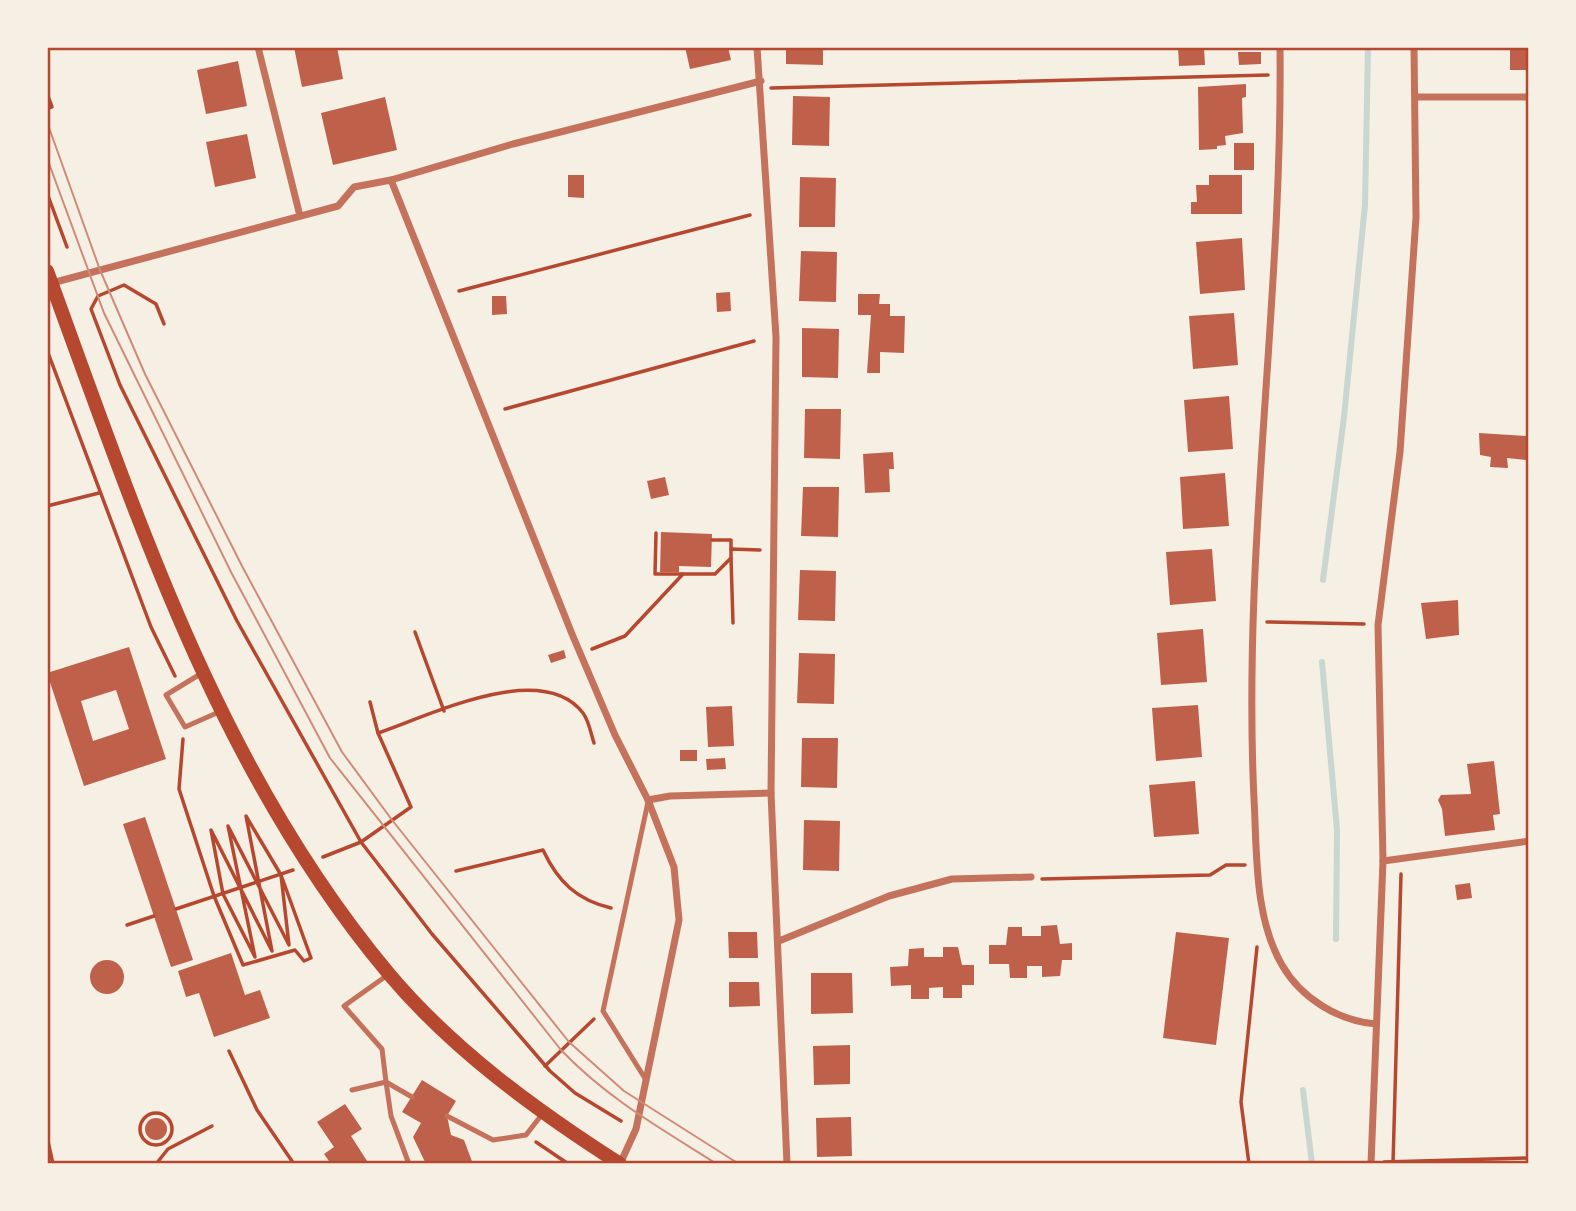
<svg xmlns="http://www.w3.org/2000/svg" width="1576" height="1211" font-family="'Open Sans',sans-serif">
  <style>
    .lines { fill: none; stroke-linecap: round; stroke-linejoin: round }
    .stream { stroke: #c9d6d2; stroke-width: 6 }
    .building { fill: #bf614a; fill-rule: evenodd }
    .path { stroke: #b5482f; stroke-width: 3.5 }
    .service { stroke: #c5725c; stroke-width: 5 }
    .minor { stroke: #c5725c; stroke-width: 7 }
    .secondary { stroke: #b5482f; stroke-width: 14 }
    .tram { stroke: #cf8b77; stroke-width: 2 }
    .neatline { fill: none; stroke: #b5482f; stroke-width: 2.5 }
  </style>
  <rect width="100%" height="100%" fill="#f6efe4"/>
  <g class="lines">
    <g class="stream">
      <path d="M1323,580L1344,417L1365,205L1368,47"/>
      <path d="M1322,662L1337,830L1336,939"/>
      <path d="M1303,1090L1312,1164"/>
    </g>
  </g>
  <g class="building">
    <path d="M294,47H337L343,79L302,87Z"/>
    <path d="M685,47H728L731,60L690,69Z"/>
    <path d="M786,47H823V65L786,64Z"/>
    <path d="M1178,47H1204L1205,65L1179,66Z"/>
    <path d="M1529,47V70H1510V48Z"/>
    <path d="M1238,52H1261V64L1239,65Z"/>
    <path d="M238,61L247,106L206,114L197,70Z"/>
    <path d="M1246,84V97L1242,98L1243,133L1225,136L1226,145L1217,146V149L1199,150L1198,87Z"/>
    <path d="M793,96L830,97L829,146L792,145Z"/>
    <path d="M385,97L397,150L333,165L321,113Z"/>
    <path d="M247,134L256,178L215,187L206,142Z"/>
    <rect x="1234" y="143" width="20" height="27"/>
    <path d="M568,175H584V198L568,197Z"/>
    <path d="M1209,175H1242V214H1191V202H1197L1196,185H1209Z"/>
    <path d="M800,177L836,178L835,227H799Z"/>
    <path d="M1242,238L1245,290L1200,294L1196,242Z"/>
    <path d="M801,251L837,252L836,302L799,301Z"/>
    <path d="M730,292L731,311L717,312L716,293Z"/>
    <path d="M858,294H880L879,304H890V316H905L904,353L880,352V373H867L871,315H858Z"/>
    <path d="M492,296H506L507,314L492,315Z"/>
    <path d="M1234,313L1238,365L1193,369L1189,316Z"/>
    <path d="M802,328L839,329L838,378L802,377Z"/>
    <path d="M1229,396L1233,449L1188,452L1184,400Z"/>
    <path d="M805,409H841L840,459L804,458Z"/>
    <path d="M1479,433L1527,436L1526,460L1507,458L1508,468L1490,467L1491,457L1480,455Z"/>
    <path d="M893,452L894,469H889L890,492L865,493L863,454Z"/>
    <path d="M1225,473L1229,526L1183,529L1180,477Z"/>
    <path d="M665,477L669,495L651,499L647,481Z"/>
    <path d="M803,487H839L838,537L801,536Z"/>
    <path d="M661,532L712,534L711,567L679,566V572H660Z"/>
    <path d="M1212,549L1216,601L1170,605L1166,552Z"/>
    <path d="M800,570L836,571L835,621L798,620Z"/>
    <path d="M1458,600L1459,635L1426,639L1421,603Z"/>
    <path d="M1203,629L1207,682L1161,685L1157,633Z"/>
    <path d="M129,647L166,759L84,786L47,673ZM116,690L129,729L93,741L81,701Z"/>
    <path d="M564,650L566,658L551,663L548,655Z"/>
    <path d="M799,653L835,654L834,704L797,703Z"/>
    <path d="M1198,705L1202,757L1156,761L1152,708Z"/>
    <path d="M732,706L734,746L708,747L706,707Z"/>
    <path d="M802,738H838L837,788L801,787Z"/>
    <rect x="680" y="750" width="17" height="11"/>
    <path d="M725,758L726,769L707,770L706,759Z"/>
    <path d="M1494,761L1500,814L1493,815L1495,830L1445,836L1442,809L1438,800L1441,795L1471,794L1467,764Z"/>
    <path d="M1195,781L1199,834L1154,837L1149,785Z"/>
    <path d="M145,817L193,960L171,967L123,824Z"/>
    <path d="M804,820L840,821L839,871L803,870Z"/>
    <path d="M1470,883L1472,898L1457,900L1455,885Z"/>
    <path d="M1057,925L1060,944L1072,943V960H1062L1060,976L1042,977V966H1027V978H1010L1009,964H989V945H1006L1008,927H1022V936H1041V926Z"/>
    <path d="M728,932H757L758,958H729Z"/>
    <path d="M1176,932L1229,938L1216,1045L1163,1038Z"/>
    <path d="M943,947H958L962,965H974V985H962V998H943V987L929,988V999H911V985L891,986L890,967L908,966L909,949L924,948V957H943Z"/>
    <path d="M231,953L245,995L260,990L270,1018L214,1037L199,993L186,997L178,971Z"/>
    <circle cx="107" cy="977" r="17"/>
    <path d="M811,973H852L853,1013L811,1014Z"/>
    <path d="M729,982H759L760,1006L729,1007Z"/>
    <path d="M850,1045V1084L814,1085L813,1046Z"/>
    <path d="M422,1080L456,1101L447,1116L451,1135L464,1140L473,1164L425,1162L413,1137L421,1123L402,1112Z"/>
    <path d="M345,1104L362,1129L351,1136L369,1164H331L324,1154L334,1147L317,1122Z"/>
    <path d="M851,1117L852,1156L817,1157L816,1118Z"/>
    <circle cx="156" cy="1129" r="11"/>
  </g>
  <g class="lines">
    <g class="path">
      <path d="M771,88L1268,75"/>
      <path d="M47,93L52,107L47,109"/>
      <path d="M47,193L67,247"/>
      <path d="M459,291L750,215"/>
      <path d="M164,324L156,304L124,285L98,296L91,309L120,385L237,621L361,842L432,934L550,1071L575,1093L621,1121"/>
      <path d="M47,350L151,627L175,676"/>
      <path d="M505,409L754,341"/>
      <path d="M47,506L99,493"/>
      <path d="M656,533L655,574H715L731,558V549L760,550"/>
      <path d="M712,540H731V549"/>
      <path d="M731,558L733,623"/>
      <path d="M1267,622L1364,624"/>
      <path d="M415,632L444,711"/>
      <path d="M592,649L625,636L683,574"/>
      <path d="M370,702L378,733C429,716 541,659 583,713C589,721 591,734 594,743"/>
      <path d="M183,739L179,789L214,896L243,965L295,950L304,961L311,958L281,875L246,816L272,951L211,830L223,894L255,957L228,826L289,945L281,875"/>
      <path d="M323,857L361,842L411,807L378,733"/>
      <path d="M456,871L543,850C558,882 577,900 611,908"/>
      <path d="M1042,879L1210,875L1226,865H1245"/>
      <path d="M176,909L293,870"/>
      <path d="M127,925L154,916"/>
      <path d="M229,1051L257,1110L294,1164"/>
      <path d="M545,1066L594,1019"/>
      <circle cx="156" cy="1129" r="16"/>
      <path d="M47,1137L53,1164"/>
      <path d="M536,1142L567,1163"/>
      <path d="M1384,1162L1529,1158"/>
      <path d="M156,1164L168,1149L212,1126"/>
      <path d="M1249,1164L1241,1102L1257,947"/>
      <path d="M1393,1164L1401,874"/>
    </g>
    <g class="service">
      <path d="M202,673L166,695L185,727L219,712"/>
      <path d="M389,974L344,1006L382,1049L386,1082L412,1097"/>
      <path d="M646,1080L603,1011L648,802"/>
      <path d="M352,1090L386,1082L391,1116L409,1164"/>
      <path d="M447,1116L493,1140L526,1135L543,1113"/>
    </g>
    <g class="minor">
      <path d="M258,47L300,216"/>
      <path d="M757,47L776,337L771,793L787,1164"/>
      <path d="M1280,47C1283,298 1242,549 1254,799C1257,852 1254,917 1282,965C1301,998 1338,1021 1376,1024"/>
      <path d="M1415,97H1529"/>
      <path d="M391,180L513,144L761,81"/>
      <path d="M52,283L338,206L354,187L391,180L572,634L615,735L648,800L674,867L679,920L636,1129L620,1164"/>
      <path d="M648,800L670,796L771,793"/>
      <path d="M1383,861L1529,841"/>
      <path d="M779,941L889,896L952,879L1031,877"/>
      <path d="M1371,1164L1383,861L1378,625L1400,452L1416,217L1414,47"/>
    </g>
    <path class="secondary" d="M47,271C137,516 218,770 389,974C453,1050 537,1111 620,1164"/>
    <g class="tram">
      <path d="M47,122L100,270L145,374L242,566L342,752L392,820L569,1042L624,1091L739,1164"/>
      <path d="M47,158L104,313L231,572L330,758L561,1050C608,1099 660,1128 717,1164"/>
    </g>
  </g>
  <rect width="1576" height="1211" fill="none" stroke="#f6efe4" stroke-width="98"/>
  <rect x="49" y="49" width="1478" height="1113" class="neatline"/>
</svg>
